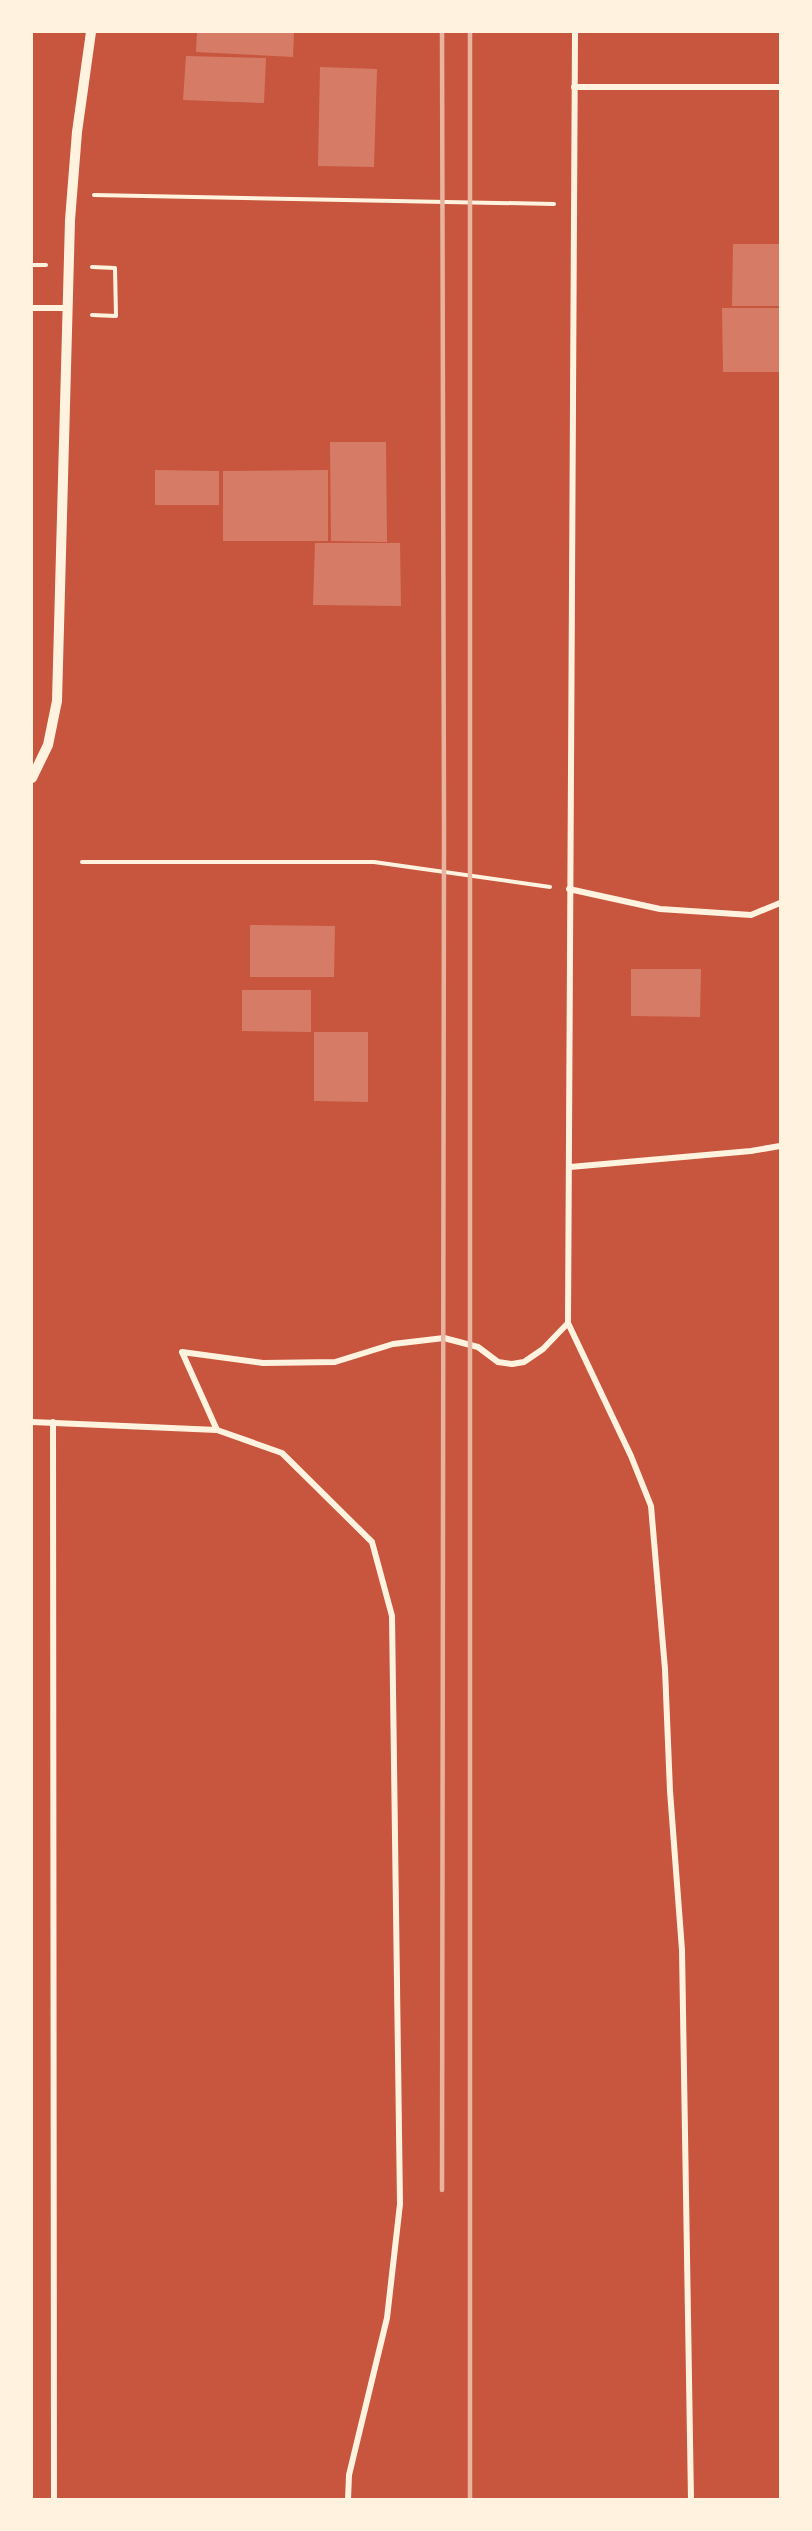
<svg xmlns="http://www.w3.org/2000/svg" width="812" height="2531" font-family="'Exo 2',sans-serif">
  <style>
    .building { fill: #d67c66 }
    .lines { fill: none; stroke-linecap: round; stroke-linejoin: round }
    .path { stroke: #fff3e0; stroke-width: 4 }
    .minor { stroke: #fff3e0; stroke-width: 6 }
    .tertiary { stroke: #fff3e0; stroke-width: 10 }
    .rail { stroke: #e9b49f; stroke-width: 4.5 }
  </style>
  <rect width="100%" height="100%" fill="#c8553d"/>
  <g class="building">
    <path d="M197,32H294L293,57L196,52Z"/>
    <path d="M186,56L266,58L264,103L183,100Z"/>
    <path d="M320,67L377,69L374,167L318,166Z"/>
    <path d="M733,244H780V306H732Z"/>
    <path d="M722,308H780V372H723Z"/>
    <path d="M330,442H386L387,542L331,541Z"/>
    <path d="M155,470L219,471V505H155Z"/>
    <path d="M328,470V541H223V471Z"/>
    <path d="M315,543H400L401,606L313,605Z"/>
    <path d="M250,925L335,926L334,977H250Z"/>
    <path d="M631,969H701L700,1017L631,1016Z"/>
    <path d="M242,990H311V1032L242,1031Z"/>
    <path d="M314,1032H368V1102L314,1101Z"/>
  </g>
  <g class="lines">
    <g class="path">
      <path d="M94,195L554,204"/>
      <path d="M32,265H46"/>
      <path d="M92,315L116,316L115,268L92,267"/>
      <path d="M82,862H374L550,887"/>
    </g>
    <g class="minor">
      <path d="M574,87H780"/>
      <path d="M32,308H67"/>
      <path d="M569,889L660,909L751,915L780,903"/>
      <path d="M570,1167L751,1151L780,1146"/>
      <path d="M568,1323L575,32"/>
      <path d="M32,1422L217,1430L182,1352L263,1363L335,1362L393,1344L444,1338L478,1347L498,1362L512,1364L524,1362L543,1349L568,1323L631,1456L651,1506L665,1669L670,1791L682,1950L691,2500"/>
      <path d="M53,1422L54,2500"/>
      <path d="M217,1430L282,1453L372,1542L392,1616L400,2204L387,2318L349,2475L348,2500"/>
    </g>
    <path class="tertiary" d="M32,778L48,745L57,701L70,220L77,132L91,32"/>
    <g class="rail">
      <path d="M442,2190L444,827L442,32"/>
      <path d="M470,2500V32"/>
    </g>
  </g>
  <rect width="812" height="2531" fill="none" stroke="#fff3e0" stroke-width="66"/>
</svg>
